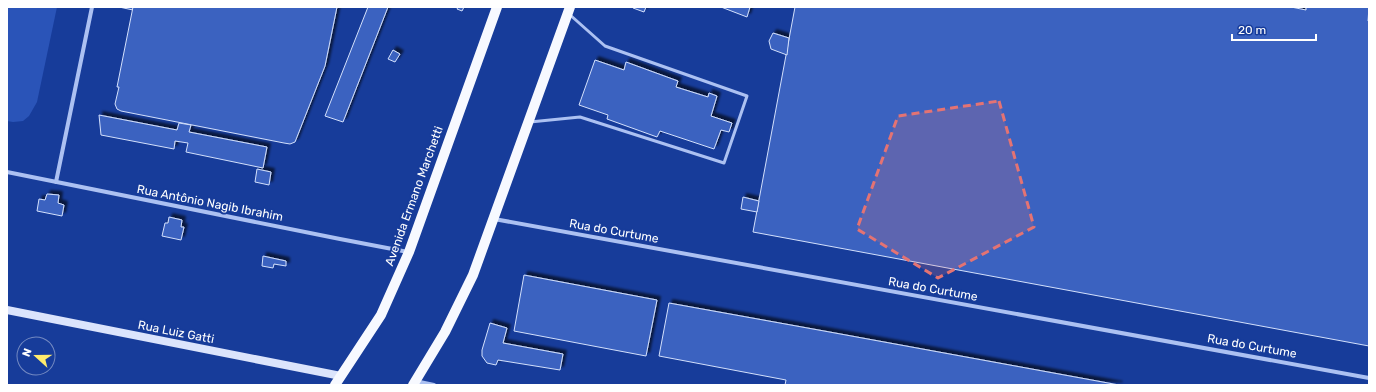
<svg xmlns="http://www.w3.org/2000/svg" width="1376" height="392" font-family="Rubik,sans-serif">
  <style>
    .green { fill: #2a54b8 }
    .building { fill: #3b62c0; stroke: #d3e0fc; filter: url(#shadow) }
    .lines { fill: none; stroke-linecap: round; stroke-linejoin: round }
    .lane { stroke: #acc1f2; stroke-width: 3 }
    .street { stroke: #acc1f2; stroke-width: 4 }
    .secondary { stroke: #dbe4fc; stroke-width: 8 }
    .primary { stroke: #f7f9ff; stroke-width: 10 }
    .marked { fill: #e47373; fill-opacity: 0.2; stroke: #e47373; stroke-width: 3; stroke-dasharray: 8 5; stroke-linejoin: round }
    .labels { text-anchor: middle; stroke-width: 4; stroke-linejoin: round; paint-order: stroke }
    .street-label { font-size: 12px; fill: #fff; stroke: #173c9a }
  </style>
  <defs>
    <filter id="shadow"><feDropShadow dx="3.5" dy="-3.5" stdDeviation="1" flood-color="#0009"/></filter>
  </defs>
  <rect width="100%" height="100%" fill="#173c9a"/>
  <path class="green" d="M7,7H57L37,102L29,116L23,121L13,122L7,121Z"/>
  <g class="building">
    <path d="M119,7H133V10Z"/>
    <path d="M133,7H337L325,66L295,142L290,144L284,143L121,111L117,109L115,104L119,87H117Z"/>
    <path d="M368,7H388L343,122L325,116Z"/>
    <path d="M458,7H464L462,11L457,9Z"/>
    <path d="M634,7H646L644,12L633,8Z"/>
    <path d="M721,7H750L747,17Z"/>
    <path d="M795,7H1291L1306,10V7H1369L1368,21H1369V346L753,232Z"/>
    <path d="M773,33L789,38L787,55L771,49L769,41Z"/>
    <path d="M393,50L400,54L395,62L388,59Z"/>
    <path d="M595,60L624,70L626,62L678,81L676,87L708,97L709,93L717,96L711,116L732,123L729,132L721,130L714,149L660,131L657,137L607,119L608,115L579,105Z"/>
    <path d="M99,115L177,130L179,123L191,125L189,132L267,147L263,168L186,152L188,143L175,141L174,149L101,135Z"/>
    <path d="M257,169L271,172L269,185L255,182Z"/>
    <path d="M47,194L59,195L58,203L64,205L62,216L37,211L39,199L45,200Z"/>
    <path d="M743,197L759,201L757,212L741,209Z"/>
    <path d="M169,217L182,220L181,227H184L181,240L162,236L165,223H168Z"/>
    <path d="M263,256L286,261V266L274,264L273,268L262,266Z"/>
    <path d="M524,275L657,300L646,356L514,331Z"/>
    <path d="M669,303L824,331L1119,385H785L786,380L659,356Z"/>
    <path d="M490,323L507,328L503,343L563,354L560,370L498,360L496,365L487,363L482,356V350Z"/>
  </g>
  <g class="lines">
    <path class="lane" d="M530,122L580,117L724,163L747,96L605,46L569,14"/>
    <g class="street">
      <path d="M7,172L340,239L408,252"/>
      <path d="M56,182L92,7"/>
      <path d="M494,219L1369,378"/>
      <path d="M415,381L434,385"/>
    </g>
    <path class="secondary" d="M7,310L341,376"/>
    <g class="primary">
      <path d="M335,385L381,315L409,252L497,7"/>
      <path d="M413,385L445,332L473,275L570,7"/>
    </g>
  </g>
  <path class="marked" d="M999,101L1034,227L938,278L857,229L898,116Z"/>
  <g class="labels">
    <g class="street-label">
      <text transform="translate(414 196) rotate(-70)" y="4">Avenida Ermano Marchetti</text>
      <text transform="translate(210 203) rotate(11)" y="4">Rua Antônio Nagib Ibrahim</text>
      <text transform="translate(614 231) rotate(10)" y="4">Rua do Curtume</text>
      <text transform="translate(933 289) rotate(10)" y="4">Rua do Curtume</text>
      <text transform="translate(176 332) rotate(11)" y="4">Rua Luiz Gatti</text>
      <text transform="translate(1252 346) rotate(10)" y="4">Rua do Curtume</text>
    </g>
  </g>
  <rect width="1376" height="392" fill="none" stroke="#ffffff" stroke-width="16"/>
  <g transform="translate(36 356) rotate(291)"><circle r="19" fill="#173c9a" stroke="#748ac2"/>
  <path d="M0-3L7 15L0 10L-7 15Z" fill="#ffeb6d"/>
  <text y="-6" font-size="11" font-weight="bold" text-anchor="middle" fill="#ffffff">N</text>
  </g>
  <path d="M1232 34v6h84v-6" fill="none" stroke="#ffffff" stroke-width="2"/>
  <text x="1238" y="34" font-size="12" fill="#ffffff" stroke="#173c9a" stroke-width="3" paint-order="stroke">20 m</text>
</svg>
